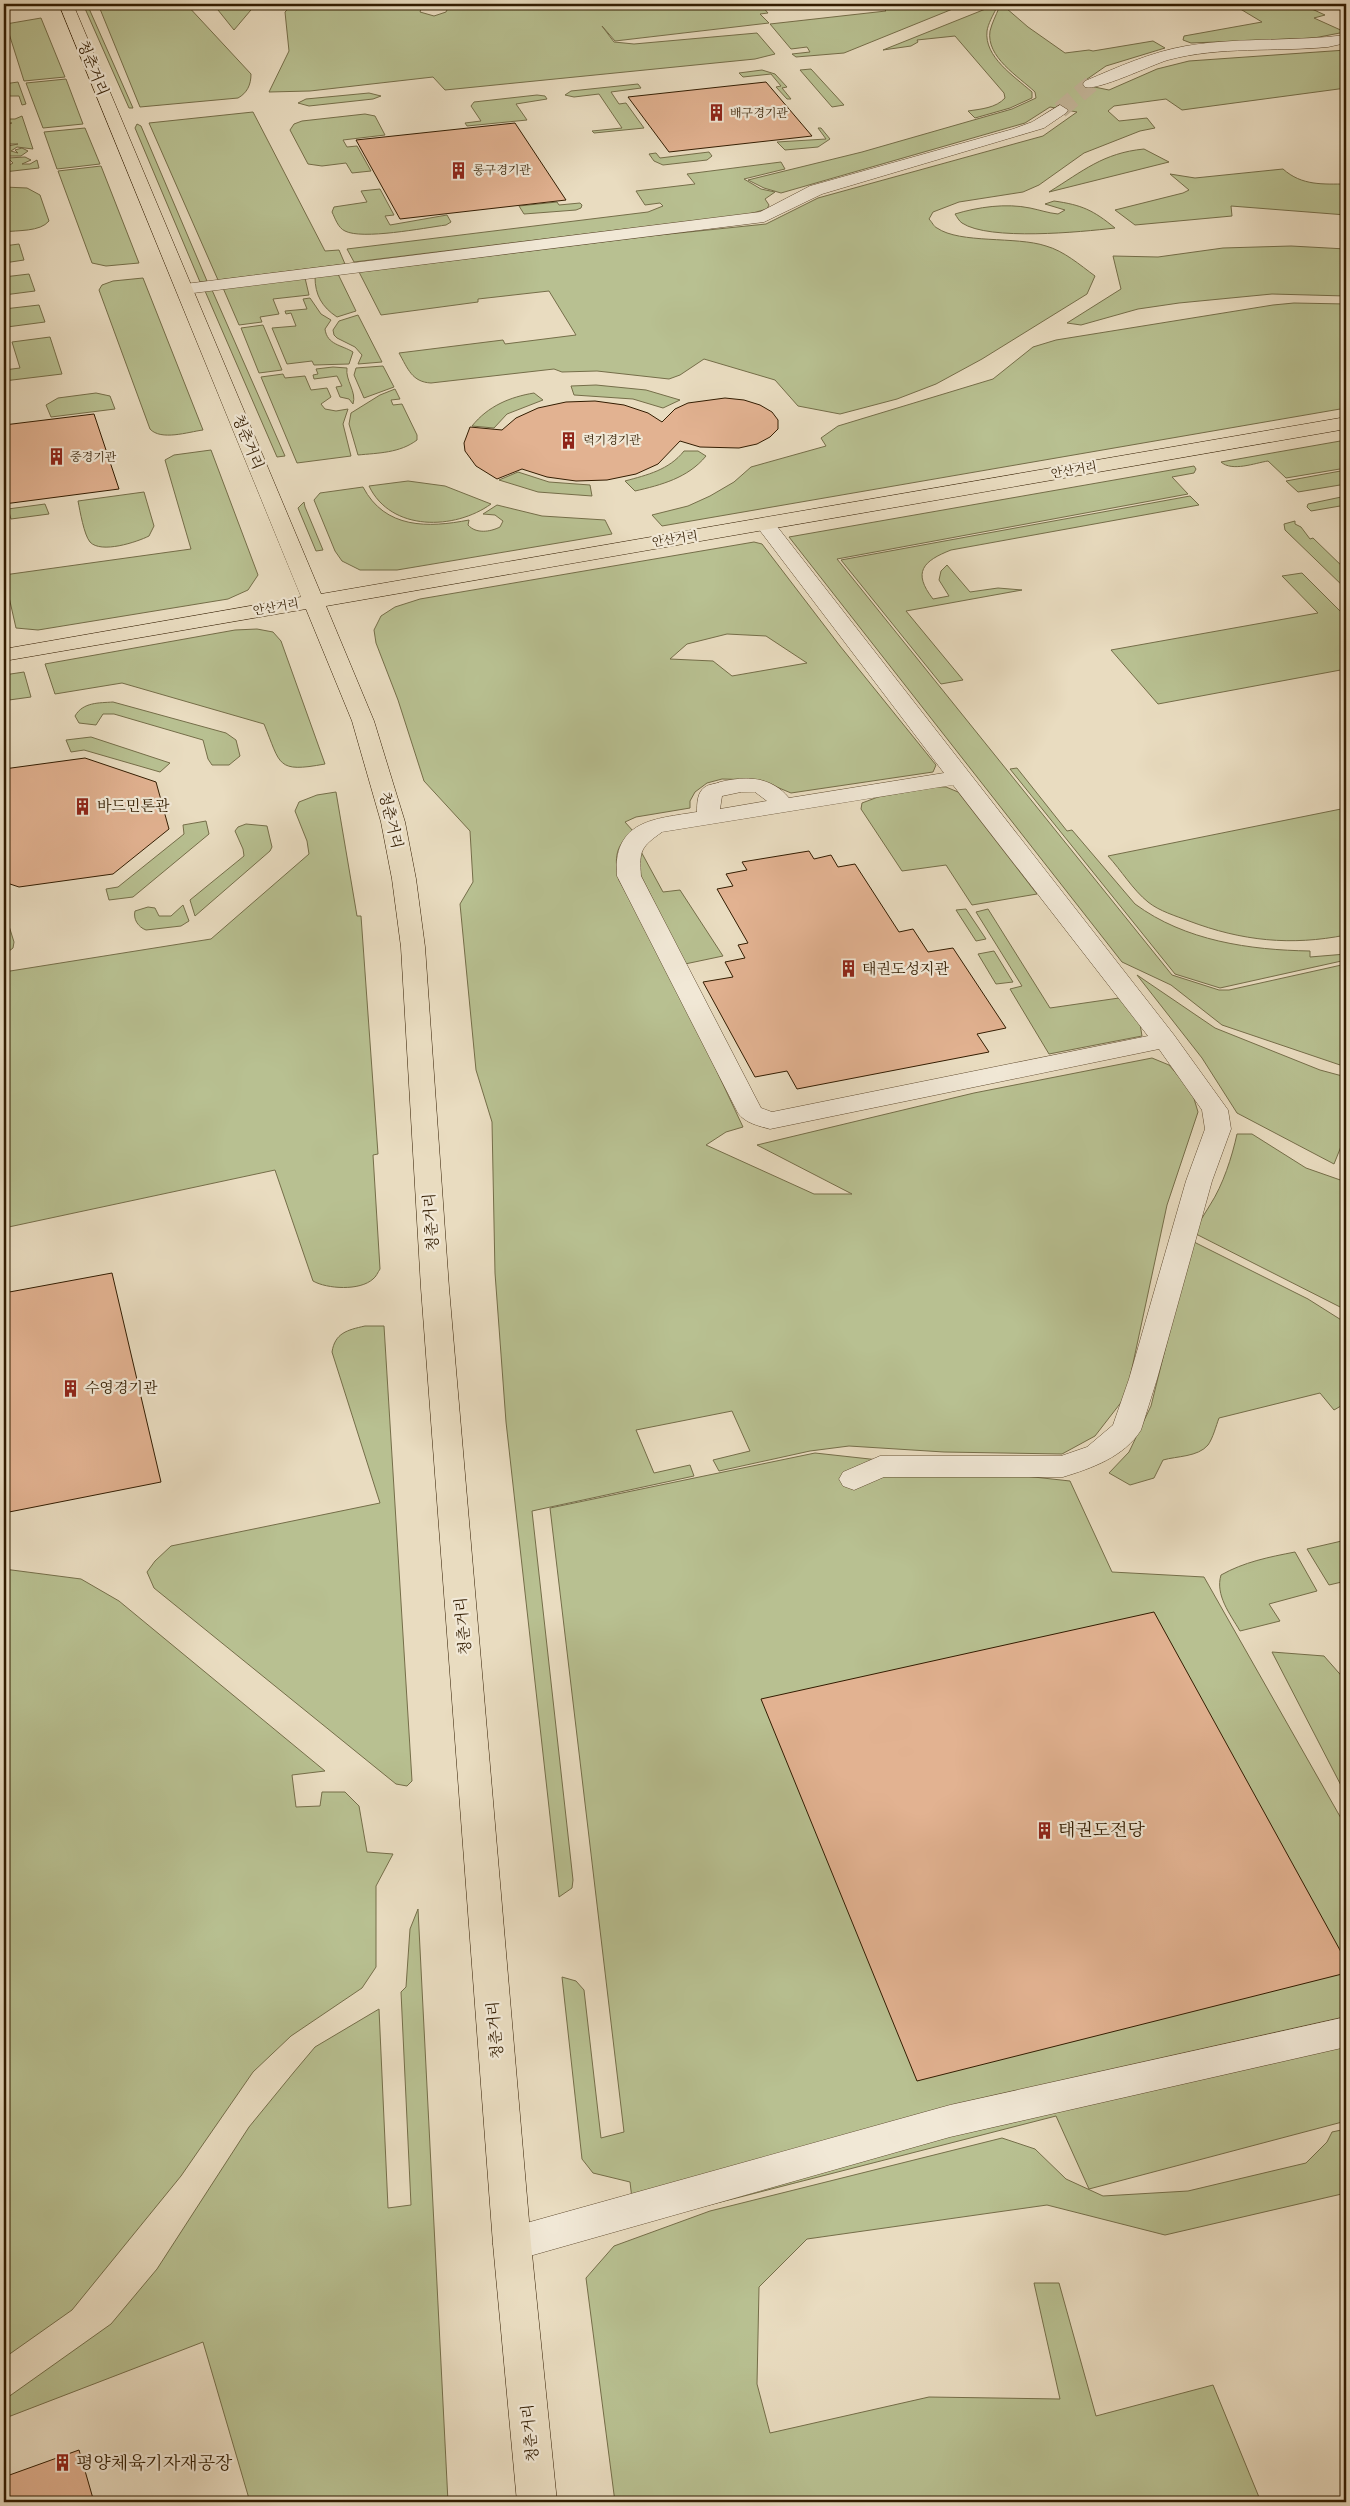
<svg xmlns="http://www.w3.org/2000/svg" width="1350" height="2506" font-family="Cardo,'Noto Serif KR',serif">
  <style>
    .green { fill: #b8c091; stroke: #756e49; fill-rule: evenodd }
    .building { fill: #e2b291; stroke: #321c01 }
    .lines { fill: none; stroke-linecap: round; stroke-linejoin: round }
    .street-tunnel { stroke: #c4b69a; stroke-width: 17; stroke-dasharray: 17 8; stroke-linecap: butt }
    .street-casing { stroke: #604c31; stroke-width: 1 }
    .primary-casing { stroke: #321c01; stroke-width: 1 }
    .street { fill: #f1e8d6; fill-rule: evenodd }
    .primary { fill: #e9dcc0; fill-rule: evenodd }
    .labels { text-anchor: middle; stroke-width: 4.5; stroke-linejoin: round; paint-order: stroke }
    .far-poi-label { font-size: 12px; fill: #321c01; stroke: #f1e8d6; text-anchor: start }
    .far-street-label { font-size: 12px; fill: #321c01; stroke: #f1e8d6 }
    .street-label { font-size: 15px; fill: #321c01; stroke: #f1e8d6 }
    .poi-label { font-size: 15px; fill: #321c01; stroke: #f1e8d6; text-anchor: start }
    .near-poi-label { font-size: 18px; fill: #321c01; stroke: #f1e8d6; text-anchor: start }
  </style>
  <rect width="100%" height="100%" fill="#e9dcc0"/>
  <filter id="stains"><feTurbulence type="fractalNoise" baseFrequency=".004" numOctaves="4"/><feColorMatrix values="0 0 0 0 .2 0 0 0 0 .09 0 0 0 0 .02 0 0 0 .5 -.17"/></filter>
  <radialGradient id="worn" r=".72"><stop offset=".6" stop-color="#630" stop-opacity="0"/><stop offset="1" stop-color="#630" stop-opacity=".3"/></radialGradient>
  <g class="green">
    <path d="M83,4H87L133,108H129Z"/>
    <path d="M98,4H186L251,74C251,85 247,93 238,98L140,107Z"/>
    <path d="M219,4H256L234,30L218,10Z"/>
    <path d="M293,4H423L420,12L434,16L446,12L450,4H760L768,13L760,14L769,23L615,41L602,26L614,42L634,44L757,33L775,54L755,59L445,90L433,77L310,91L269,92L289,51L285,12Z"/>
    <path d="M879,4H889L895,9L938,4H965L844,53L796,57L792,54L810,52L807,47L791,49L770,24L886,11Z"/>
    <path d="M1007,4H1027L1006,8L1028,27L1065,53L1089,50L1093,51L1153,41L1165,48L1106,66L1080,84L1109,90L1157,69L1189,61L1346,50V88L1182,110L1166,99L1114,106L1108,111L1119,121L1147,118L1155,128L1140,131L1084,153L1039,185L1023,192L959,202L933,212L929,219C932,222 934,227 937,228C960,244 1016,236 1046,246C1064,251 1080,265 1095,276L1087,294L982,359L936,384L897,399L840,414L798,406L775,380L704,359L680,375L669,379L597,371L562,372L554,369L431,383C412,382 408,369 399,353L503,340L505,344L576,335L549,291L478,299V302L381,315L359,272L650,236L766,224L818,198L1043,136L1077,112L1050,107L1025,123L781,193L764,188L748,180L862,152L1012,109L1036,98L1035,92C1018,76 986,57 990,31C992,23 996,15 999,8L989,7Z"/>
    <path d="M1232,4H1301L1325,15L1314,18L1345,32L1314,38L1191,43L1183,40L1184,36L1262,22Z"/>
    <path d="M988,8L996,9C993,15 988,24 987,31C984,57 1014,76 1032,92V98L1010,108L975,118L968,111C981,109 996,108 1005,98L1004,93L955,36L917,40L918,42L911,46L883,50Z"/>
    <path d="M41,18L65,77L24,81L6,24Z"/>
    <path d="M811,69L844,105L832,107L800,70Z"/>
    <path d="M762,70L775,74L787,87L782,88L791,99H787L776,87L781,86L771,74L743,77L739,73Z"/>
    <path d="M66,79L83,124L43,128L26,83Z"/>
    <path d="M18,82L26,104L22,105L19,96H4V84Z"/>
    <path d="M638,84L641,88L611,92L619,104L626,103L644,128L594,133L592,131L622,128L599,94L574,97L565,95L571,91Z"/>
    <path d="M369,93L381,96L373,99L309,106L298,103L306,99Z"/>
    <path d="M537,95L545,96L547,99L516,104L527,120L467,126L465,123L481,121L471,106L474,102Z"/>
    <path d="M253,112L325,251L339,250L345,264L218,280L149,123Z"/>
    <path d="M365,114L375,116L385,135L343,140L347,147L357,146L371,171L352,173L346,163L322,166L308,164L290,130L294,124L302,121Z"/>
    <path d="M22,116L33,149L17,147L11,151L18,153L15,150L22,148L28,151L21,156H4L8,146L18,144H4V125L12,123H4V119H15Z"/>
    <path d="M137,124L141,126L207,281L200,282L135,128Z"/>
    <path d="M85,128L100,164L57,169L44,132Z"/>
    <path d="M818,128H821L830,139L818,147L785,150L777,142L826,139Z"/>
    <path d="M1144,149L1169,162L1049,192C1083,171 1103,153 1144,149Z"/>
    <path d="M709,152L712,156L707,160L663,165L654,161L649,154L656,153L660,158Z"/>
    <path d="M25,157L31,160L22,164H30L37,160L39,168L4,172V168L13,163L8,158Z"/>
    <path d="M781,162L785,169L744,179L761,189L775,192L765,199L769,205L767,209L749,214L354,262L347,249L648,212L663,206L660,203L645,205L636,191L695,184L687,174Z"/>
    <path d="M101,166L139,263L106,266L92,263L58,171Z"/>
    <path d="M1283,169C1302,186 1323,184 1346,184V215L1231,206L1232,216L1135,225L1115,210L1183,193L1189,190L1170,174L1195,178Z"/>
    <path d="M4,187L27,188L40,195L49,221C40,232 18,230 4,232Z"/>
    <path d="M380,189L394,215L385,216L390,225L447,215L451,222L446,225C424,228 362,240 345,231C338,228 335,218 332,212L334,207L367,202L361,191Z"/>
    <path d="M1054,201C1082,205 1093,210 1115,228C1081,232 989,241 962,223C959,221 957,217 955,214C978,207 1006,203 1030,208C1040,210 1048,213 1058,214L1065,210L1045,204Z"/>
    <path d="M557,202L559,205L580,203L582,205L581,208L576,210L524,214L519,206Z"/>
    <path d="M19,244L24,260L4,263V246Z"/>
    <path d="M1291,246L1346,249V296L1272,294L1179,303L1138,309L1081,325L1067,323L1121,289L1113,256L1158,257L1223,248Z"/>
    <path d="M29,274L35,291L4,295V277Z"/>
    <path d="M338,274L356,311L337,317C322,307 315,295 315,277Z"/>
    <path d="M143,278L203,430C188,432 161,441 150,429L99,290L102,285L113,281Z"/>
    <path d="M305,278L309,295L273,299L279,314L260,317L262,322L239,325L223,288Z"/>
    <path d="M212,290L285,456L277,457L205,291Z"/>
    <path d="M310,298L321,314L331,320L325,329C327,345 342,345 353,352L349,364L314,365L312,361L287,364L272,328L296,326L291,313L286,314L285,311L307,309L303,299Z"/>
    <path d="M1294,303L1346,304V408L662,526L652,515L688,506L710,496L734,482L751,467L826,446L821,438L838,426L993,379L1033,347L1056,340L1273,305Z"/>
    <path d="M39,305L45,322L7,327L4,309Z"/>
    <path d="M358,315L382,362L358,364L362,355L355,347L337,338L334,335L333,330L339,321Z"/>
    <path d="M263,325L282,370L259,373L241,328Z"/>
    <path d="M50,337L62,374L4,381V370L20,368L12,342Z"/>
    <path d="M383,366L394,387L364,398L354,375L356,368Z"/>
    <path d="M333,367L347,368C345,380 357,392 353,404L349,399L340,397L336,387L342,386L337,376L314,379L313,375L318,374L316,369Z"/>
    <path d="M283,374L285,378L305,376L311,390L327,388L331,397L321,404L325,409L336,411L348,409L343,424L351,456L297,463L261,377Z"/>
    <path d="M596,385L646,390L680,400L663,408L633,399L574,395L571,386Z"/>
    <path d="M395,389L400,399L391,400L393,405L402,404L417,435V440C400,453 378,453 358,455L349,424L351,413L380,395Z"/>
    <path d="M96,393L110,396L115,409L51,417L46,405L58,398Z"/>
    <path d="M534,393L543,400L507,414L494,428L472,426C488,406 510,397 534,393Z"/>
    <path d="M1346,440V468L1286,478L1268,461C1255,463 1232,472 1221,462Z"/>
    <path d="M211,450L258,575L248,590L228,599L38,630L16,628L4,575L191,549L165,460L174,455Z"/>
    <path d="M684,451H698L706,456C688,478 661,485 635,491L625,481C647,475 669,470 684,451Z"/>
    <path d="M1194,466L1196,469L1194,473L1172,477L1188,494L837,559L1172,975L1219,990H1229L1346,964V1067L1222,1025L1171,985L1122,962L789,537Z"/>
    <path d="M1346,470V484L1298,492L1286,481Z"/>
    <path d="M518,472L549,482L590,485L592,496L538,492L499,480Z"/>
    <path d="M408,481L445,486L491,504C455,530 391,532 369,486Z"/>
    <path d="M363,487C385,529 428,528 469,520L468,525C476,534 490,532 500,527L503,521L495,515L483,514L497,505L542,516L605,520L612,534L397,570H360L342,561L335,551L314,500L320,493Z"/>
    <path d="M144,492L154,526L149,536C137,542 101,554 90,542C84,535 80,511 78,501Z"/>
    <path d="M1190,496L1199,505L951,550C923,561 912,572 933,599L949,596L939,580L941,571L947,565L970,592L998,588L1022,590L906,611L963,680L941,684L841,560Z"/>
    <path d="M1346,496V505L1311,511L1307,507L1308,504Z"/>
    <path d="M304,502L305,507L323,550L316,551L298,508Z"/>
    <path d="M45,504L49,514L11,519L8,509Z"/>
    <path d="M1295,521V524L1301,527L1310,539L1313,538L1346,570V589L1285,530L1284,524Z"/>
    <path d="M754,542L762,544L840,646L936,765L933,772L791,793L760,780L722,779L707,783L695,792L690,801V808L636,817L625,822L633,831C615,846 614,858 619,880L675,982L743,1127L726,1132L706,1145L814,1194H852L757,1145L974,1093L1152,1058L1169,1065L1192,1092L1198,1112L1167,1205L1126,1396L1095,1436L1062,1454L944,1452L849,1446L810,1451L719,1471L713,1460L750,1451L732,1411L636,1430L654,1473L690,1465L694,1476L532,1511L573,1880L572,1888L559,1897L506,1422L495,1273L492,1122L476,1070L460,904L473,882L470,831L424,781L398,700L376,643L374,630L381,616L395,607L420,599ZM727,634L766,636L807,663L732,676L713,661L670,659L687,644Z"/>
    <path d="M1302,573L1346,617V669L1158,704L1111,650L1318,613L1282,576Z"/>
    <path d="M257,629L273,632L281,641L325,764C276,773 281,765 264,724L122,683L55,694L45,664L235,630Z"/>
    <path d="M24,672L31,697L9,700L4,675Z"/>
    <path d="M113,702L226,733L236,740L240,756L229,765H212L208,759L203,740L114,714H103L96,725L79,723L75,716C83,702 99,703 113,702Z"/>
    <path d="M91,737L170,763L160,772L84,750L71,752L66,740Z"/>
    <path d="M1017,768L1067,831L1072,830L1135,904C1185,941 1250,950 1310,951V957L1346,954V960L1220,988L1175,974L1010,769Z"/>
    <path d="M937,787H946L958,792L1037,894L972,905L946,865L902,871L861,809L862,803L878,797Z"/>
    <path d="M336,792L357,916H361L378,1154L373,1155L380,1269C378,1272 376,1277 373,1279C360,1291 327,1289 313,1281L275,1170L4,1228V972L211,939L309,854L307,841L295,811L299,802L317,795Z"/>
    <path d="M1346,808V935C1291,946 1242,941 1189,921C1176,916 1159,911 1148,902C1133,890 1121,870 1108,856Z"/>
    <path d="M206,821L209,834L133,897L109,900L106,889L118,887L184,834L183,825Z"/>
    <path d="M246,824L267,826L272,847L270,851L195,916L190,900L244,856L243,849L235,831L238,827Z"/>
    <path d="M638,846L663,892L680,890L723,956L685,964L638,870Z"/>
    <path d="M183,905L189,921L181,926L146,930C138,927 133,919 135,911L148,907L155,908L159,916H171Z"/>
    <path d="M966,909L986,939L976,941L956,910Z"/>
    <path d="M988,909L1050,1008L1119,998L1140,1024L1142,1036L1049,1054L1010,989L1022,986L976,912Z"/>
    <path d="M4,910L14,942L13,948L4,955Z"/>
    <path d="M994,951L1013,982L996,984L978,954Z"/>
    <path d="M1137,975L1215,1028L1320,1070L1346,1077V1144H1342L1334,1164L1237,1113L1202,1058Z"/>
    <path d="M1237,1134H1252L1306,1168L1346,1182V1310L1194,1233C1199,1222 1204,1215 1210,1205C1223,1185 1232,1157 1237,1134Z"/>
    <path d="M1192,1241L1308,1299L1346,1323V1403L1334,1410L1320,1393L1219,1418C1216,1426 1213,1438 1208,1445C1198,1457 1177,1456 1163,1460L1154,1478L1130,1485L1109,1473L1129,1452L1151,1406Z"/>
    <path d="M365,1326H384L412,1781L407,1786L396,1784L154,1588L147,1572L155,1561L171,1546L380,1503L332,1352C335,1333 347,1330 365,1326Z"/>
    <path d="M815,1453L1070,1481L1112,1572L1204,1577L1346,1827V2121L1089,2189L1056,2116L635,2224L630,2182L593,2173L582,2159L562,1977L576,1981L584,1990L601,2138L624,2132L550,1508Z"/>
    <path d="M1346,1540V1581L1329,1585L1307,1549Z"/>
    <path d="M1295,1552L1317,1591L1269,1604L1280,1621L1240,1631C1230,1614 1215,1595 1221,1575C1244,1562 1269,1557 1295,1552Z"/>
    <path d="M4,1569L81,1579L119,1601L325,1771L292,1775L296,1807L320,1806L322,1792H345L359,1806L367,1852L393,1854L376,1886V1967L362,1988L291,2036L253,2072L181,2176L72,2310L4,2358Z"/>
    <path d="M1272,1652L1324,1656L1346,1681V1795Z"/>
    <path d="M418,1909L448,2502H250L203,2342L8,2417L4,2407V2400L111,2324L157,2269L249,2127L294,2072L315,2047L379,2009L388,2208L411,2205L401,1992L406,1987L410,1929Z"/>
    <path d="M1346,2129V2193L1165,2235L1047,2205L807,2239L759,2287L757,2384L770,2433L929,2397L1060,2399L1034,2283H1059L1096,2416L1213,2385L1261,2502H615L586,2278L614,2246L710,2211L1002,2138L1035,2149L1066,2179L1103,2196L1188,2191L1306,2163L1327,2142L1332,2132Z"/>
  </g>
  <g class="building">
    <path d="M766,82L812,136L669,152L628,97Z"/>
    <path d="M515,123L566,200L400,219L356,140Z"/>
    <path d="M725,398L744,400L760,405L772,412L778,420V429L770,437L757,444L739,448L700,447L680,441L658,464L636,474L607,480L576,481L547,477L522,469L497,479L476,466L465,451L464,443L470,427L502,430L516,418L538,408L566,402L595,401L624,405L648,413L662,422L675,409L688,403Z"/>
    <path d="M94,414L119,489L4,504V425Z"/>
    <path d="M85,758L156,782L169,829L113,874L19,887L4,882V769Z"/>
    <path d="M809,851L814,859L831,855L838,867L855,864L899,932L913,929L928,952L953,948L1006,1028L977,1034L989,1052L797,1089L787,1071L755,1077L703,982L733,977L725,962L745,958L738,945L748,943L717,889L733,886L726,874L747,870L742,862Z"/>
    <path d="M112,1273L161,1482L4,1513V1293Z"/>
    <path d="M1154,1612L1346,1961V1973L917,2081L761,1699Z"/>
    <path d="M79,2450L94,2502H4V2477Z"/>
  </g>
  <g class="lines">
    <path class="street-tunnel" d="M1060,110L1091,84"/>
    <defs>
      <g id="street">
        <path d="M1346,35V43L1328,47C1275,52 1220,46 1168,60C1151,65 1098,91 1085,87L1083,84L1085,81C1118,67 1151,52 1186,46C1239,37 1293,42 1346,35Z"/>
        <path d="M1060,105L1068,110L1066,113L1044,128L822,194L764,222L185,294L179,293L176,289L179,285L185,284L760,212L810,186L1013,129L1032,122Z"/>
        <path d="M765,518L772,520L1174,1035L1228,1110L1231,1129L1212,1181L1157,1379L1141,1430C1124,1457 1092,1468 1063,1477H884L854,1490L843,1486L839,1479L843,1472L880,1456H1061L1087,1447L1113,1425L1129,1379L1186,1181L1205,1129L1202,1110L1159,1049L770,1129C759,1126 745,1123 738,1113L617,876C613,820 654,819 697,812C697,804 697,792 705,787C709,784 716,784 720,782C746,776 771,776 789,798L944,773L758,528L755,524L758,520ZM953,785L1148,1036L772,1112L761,1108L641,876C639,850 641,847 662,832ZM755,792L767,801L720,809L722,796L741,792Z"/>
        <path d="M1346,2017V2047L950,2137L512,2261L499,2256L493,2244L499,2232L512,2227L950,2105Z"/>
      </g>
      <path id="primary" d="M59,4H73L321,594L1346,417V429L326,606L374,721L405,822L416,879L425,947L449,1288L531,2244L557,2502H517L493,2244L421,1288L401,947L392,879L381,822L352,721L306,609L4,661V649L301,597Z"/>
    </defs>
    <use href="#street" class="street-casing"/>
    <use href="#primary" class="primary-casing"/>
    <use href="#street" class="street"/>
    <use href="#primary" class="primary"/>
  </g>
  <defs>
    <symbol id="building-bare" viewBox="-9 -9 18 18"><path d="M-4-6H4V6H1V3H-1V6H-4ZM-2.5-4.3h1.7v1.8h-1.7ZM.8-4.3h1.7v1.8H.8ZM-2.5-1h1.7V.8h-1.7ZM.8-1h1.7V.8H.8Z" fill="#8f2418" stroke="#f1e8d6" stroke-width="2.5" paint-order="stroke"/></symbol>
  </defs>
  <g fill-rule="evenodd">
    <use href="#building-bare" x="704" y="100" width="25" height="25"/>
    <use href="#building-bare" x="446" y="158" width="25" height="25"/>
    <use href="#building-bare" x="556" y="428" width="25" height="25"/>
    <use href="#building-bare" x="44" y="444" width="25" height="25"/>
    <use href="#building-bare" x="70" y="794" width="25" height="25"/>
    <use href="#building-bare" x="836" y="956" width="25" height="25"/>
    <use href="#building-bare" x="58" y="1376" width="25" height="25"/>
    <use href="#building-bare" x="1032" y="1818" width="25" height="25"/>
    <use href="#building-bare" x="50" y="2450" width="25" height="25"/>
  </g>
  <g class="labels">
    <g class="far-poi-label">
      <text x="730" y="117">배구경기관</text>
      <text x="473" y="174">롱구경기관</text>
      <text x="583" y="444">력기경기관</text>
      <text x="70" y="461">중경기관</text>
    </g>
    <g class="far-street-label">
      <text transform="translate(1074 470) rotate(-10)" y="4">안산거리</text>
      <text transform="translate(675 539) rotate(-9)" y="4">안산거리</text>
      <text transform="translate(276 607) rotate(-10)" y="4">안산거리</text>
    </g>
    <g class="street-label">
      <text transform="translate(93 68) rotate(68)" y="5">청춘거리</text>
      <text transform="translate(248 442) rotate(68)" y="5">청춘거리</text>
      <text transform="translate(391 820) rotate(77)" y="5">청춘거리</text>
      <text transform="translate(431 1222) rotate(-94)" y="5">청춘거리</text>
      <text transform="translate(463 1626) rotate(-95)" y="5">청춘거리</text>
      <text transform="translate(495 2030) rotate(-95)" y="5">청춘거리</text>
      <text transform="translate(530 2433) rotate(-96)" y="5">청춘거리</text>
    </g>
    <g class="poi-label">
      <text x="97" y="811">바드민톤관</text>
      <text x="862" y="974">태권도성지관</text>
      <text x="85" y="1393">수영경기관</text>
    </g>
    <g class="near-poi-label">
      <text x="1058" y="1836">태권도전당</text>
      <text x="76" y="2469">평양체육기자재공장</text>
    </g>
  </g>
  <rect width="1350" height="2506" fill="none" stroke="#e9dcc0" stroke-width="20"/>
  <rect x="5" y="5" width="1340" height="2496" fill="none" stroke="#321c01" stroke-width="2.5"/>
  <rect x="10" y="10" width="1330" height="2486" fill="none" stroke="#321c01"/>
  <rect width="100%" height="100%" filter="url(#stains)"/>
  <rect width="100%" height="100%" fill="url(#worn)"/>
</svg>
